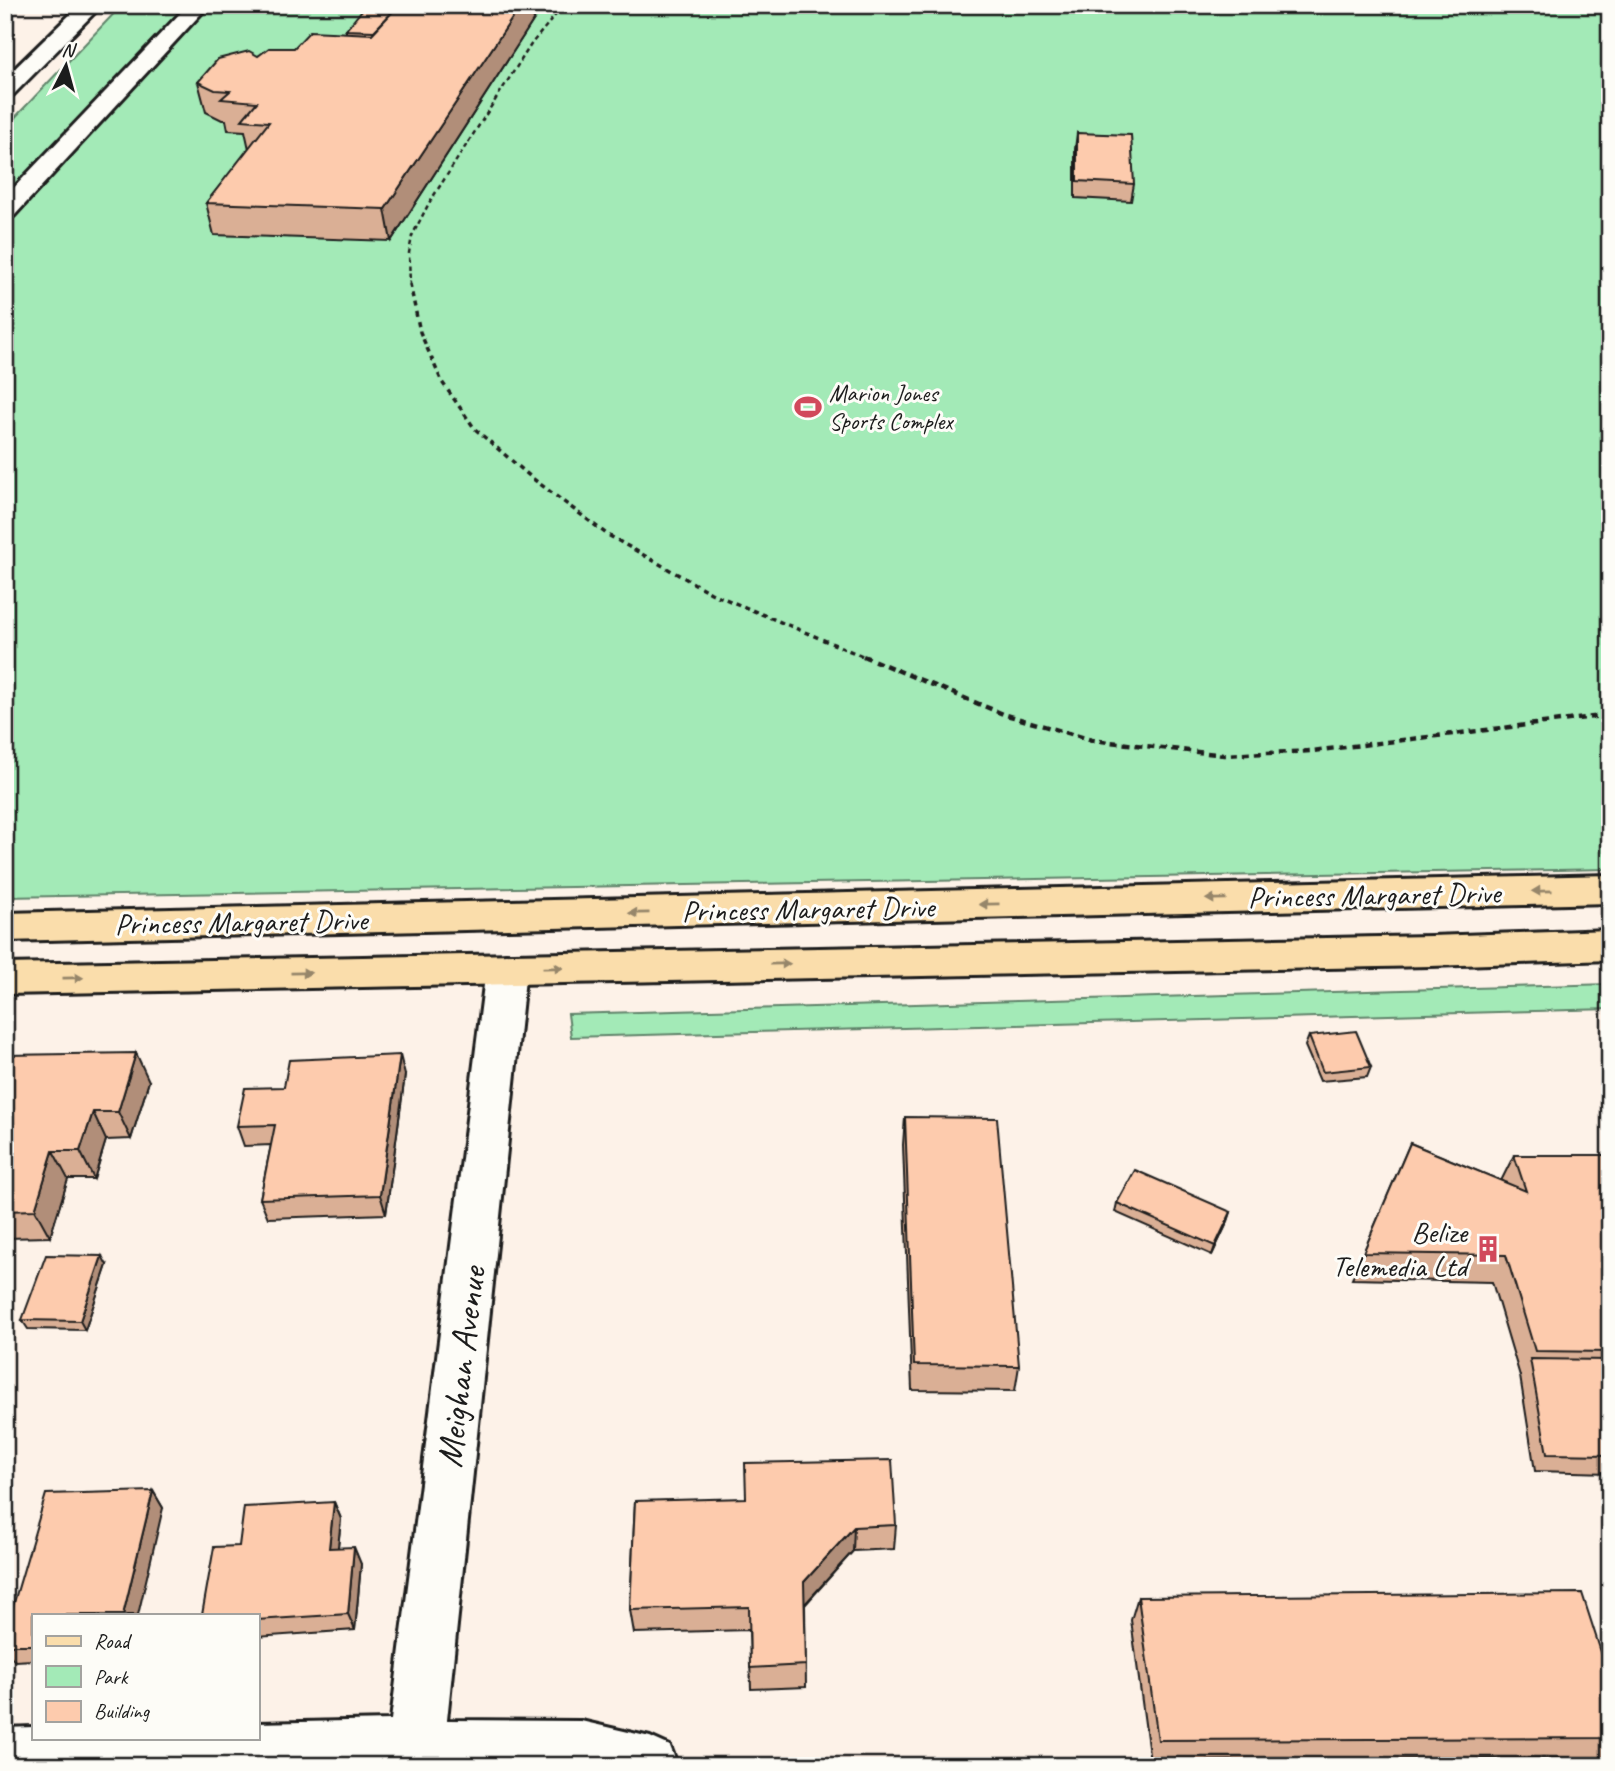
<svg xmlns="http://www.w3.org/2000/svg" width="1615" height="1771" font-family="Caveat,sans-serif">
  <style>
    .green { fill: #a3eab7; stroke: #60836a; stroke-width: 2 }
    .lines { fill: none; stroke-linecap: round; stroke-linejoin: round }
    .minor-casing { stroke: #1c1c1c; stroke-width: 6 }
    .major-casing { stroke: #1c1c1c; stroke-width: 6 }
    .path-far2 { stroke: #1c1c1c; stroke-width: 2.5; stroke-dasharray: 4.5 3.5; stroke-linecap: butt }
    .path-far1 { stroke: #1c1c1c; stroke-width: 3.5; stroke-dasharray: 5 4.5; stroke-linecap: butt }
    .path { stroke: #1c1c1c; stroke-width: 4.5; stroke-dasharray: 7 5; stroke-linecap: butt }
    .minor { fill: #fdfcf7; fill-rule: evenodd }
    .major { fill: #faddab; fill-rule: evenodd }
    .wall { fill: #daaf95; stroke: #1c1c1c; stroke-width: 2 }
    .shaded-wall { fill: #b18e79; stroke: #1c1c1c; stroke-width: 2 }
    .building { fill: #fdcbad; stroke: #1c1c1c; stroke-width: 2 }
    .oneway { fill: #96866b }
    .labels { text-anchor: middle; stroke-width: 6; stroke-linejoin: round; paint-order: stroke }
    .far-poi-label { font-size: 24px; fill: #1c1c1c; stroke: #fdfcf7; text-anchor: start }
    .street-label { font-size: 30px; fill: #1c1c1c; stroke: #fdfcf7 }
    .poi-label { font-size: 30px; fill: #1c1c1c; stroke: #fdfcf7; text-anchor: end }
    .near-street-label { font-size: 37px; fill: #1c1c1c; stroke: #fdfcf7 }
  </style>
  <rect width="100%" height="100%" fill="#fdf2e8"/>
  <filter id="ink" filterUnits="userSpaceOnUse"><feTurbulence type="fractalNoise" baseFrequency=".0143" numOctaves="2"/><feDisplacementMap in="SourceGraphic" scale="14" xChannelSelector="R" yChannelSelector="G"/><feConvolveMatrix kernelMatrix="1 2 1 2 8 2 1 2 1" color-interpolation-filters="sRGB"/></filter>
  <g filter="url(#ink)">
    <g class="green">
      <path d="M122,5H1610V869L5,897V128Z"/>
      <path d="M1610,984V1009L571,1037L568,1014Z"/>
    </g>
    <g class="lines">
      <defs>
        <g id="minor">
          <path d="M80,5H102L13,95L5,96V78Z"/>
          <path d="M188,5H209L14,216L5,218V197Z"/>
          <path d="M506,954L520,958L526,969L447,1720L581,1721L650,1737L670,1746L678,1766H5V1728L33,1727V1738H257V1723L391,1720L486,969L492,958Z"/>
        </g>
        <g id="major">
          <path d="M1610,875V903L5,941V913Z"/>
          <path d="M1610,930V960L1431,966L5,994V964L1431,936Z"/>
        </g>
      </defs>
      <use href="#minor" class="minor-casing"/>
      <use href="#major" class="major-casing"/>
      <path class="path-far2" d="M410,286L409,253L412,236L429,203L532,43L564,5"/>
      <path class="path-far1" d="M410,284L420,332L442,382L475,429L532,478L608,535L711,593L867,658"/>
      <path class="path" d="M863,656L1003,714L1092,740L1224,755L1312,751L1610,715"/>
      <use href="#minor" class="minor"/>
      <use href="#major" class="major"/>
    </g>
    <g class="wall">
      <path d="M540,10L391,241L214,235L206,203L249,149L245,131L228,130L226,120H222L206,112L198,82L258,56L294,48L346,33V30Z"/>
      <path d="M1077,133L1134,184L1131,201L1075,198V149Z"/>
      <path d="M1309,1036L1371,1067L1367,1077L1320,1081L1305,1046Z"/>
      <path d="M5,1055L149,1081L131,1139L106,1140L94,1179H68L50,1237L5,1238Z"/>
      <path d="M405,1075L386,1214L268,1218L260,1199L271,1145L244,1146L237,1126L284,1087Z"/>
      <path d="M905,1117L1019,1366L1015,1391L912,1390L903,1145Z"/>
      <path d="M1410,1143L1501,1181L1514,1155H1610V1473L1535,1471L1520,1376L1492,1282L1352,1279Z"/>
      <path d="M1117,1203L1231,1212L1228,1221L1212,1255L1115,1212Z"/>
      <path d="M107,1265L85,1330L28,1329L22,1320Z"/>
      <path d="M153,1491L163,1508L33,1615V1660L15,1661L5,1650V1633Z"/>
      <path d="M635,1501L896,1525L894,1549L853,1551L805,1605L806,1687L751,1689L749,1630L634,1633L630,1610Z"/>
      <path d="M334,1502L341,1519L338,1548L361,1564L355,1630L257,1637V1615L239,1546Z"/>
      <path d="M1138,1597L1610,1680V1756L1608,1758L1150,1761L1131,1620Z"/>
    </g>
    <g class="shaded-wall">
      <path d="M521,5H539L540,10L391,241L385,209Z"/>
      <path d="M136,1053L149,1081L131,1139L118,1112Z"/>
      <path d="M400,1055L405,1075L386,1214L380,1195Z"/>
      <path d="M93,1112L106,1140L94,1179L80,1151Z"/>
      <path d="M53,1151L68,1179L50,1237L35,1210Z"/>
      <path d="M1231,1212L1228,1221L1212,1255L1215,1246Z"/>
      <path d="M102,1256L107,1265L85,1330L80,1321Z"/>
      <path d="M153,1491L163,1508L138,1615H123Z"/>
      <path d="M334,1502L341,1519L336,1565L329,1548Z"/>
      <path d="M854,1527L853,1551L804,1605V1582Z"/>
      <path d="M354,1547L361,1564L355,1630L348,1614Z"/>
    </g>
    <g class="building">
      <path d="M366,5H399L374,31L346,30Z"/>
      <path d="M399,5H521L385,209L206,203L269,122L242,120L257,102L221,99L230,91L215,90L198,82L218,59L249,51L258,56L269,48H294L310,31L372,34Z"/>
      <path d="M1077,133L1131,135L1134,184L1077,181Z"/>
      <path d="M1356,1031L1371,1067L1323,1072L1309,1036Z"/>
      <path d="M136,1053L118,1112H93L80,1151H53L35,1210L5,1211V1055Z"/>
      <path d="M400,1055L380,1195L260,1199L275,1125L237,1126L245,1088L284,1087L289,1060Z"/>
      <path d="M905,1117L997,1118L1019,1366L914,1365Z"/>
      <path d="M1410,1143L1526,1191L1514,1155H1610V1352L1535,1351L1506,1255L1363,1253Z"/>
      <path d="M1135,1170L1231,1212L1215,1246L1117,1203Z"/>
      <path d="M46,1255L102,1256L80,1321L22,1320Z"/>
      <path d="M1530,1359L1610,1360V1455L1547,1454Z"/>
      <path d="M892,1460L896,1525L854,1527L804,1582L806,1665L750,1668L749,1607L630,1610L635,1501L746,1498L745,1463Z"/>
      <path d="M153,1491L123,1615H33V1645H5V1633L46,1494Z"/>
      <path d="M334,1502L329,1548L354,1547L348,1614L257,1620V1615H202L214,1547L239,1546L244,1507Z"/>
      <path d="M1582,1593L1610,1680V1738L1158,1740L1138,1597Z"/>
    </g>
    <defs><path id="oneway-solid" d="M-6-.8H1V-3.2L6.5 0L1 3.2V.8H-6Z" transform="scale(1.75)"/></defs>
    <g class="oneway">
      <use href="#oneway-solid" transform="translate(1542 891) rotate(179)"/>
      <use href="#oneway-solid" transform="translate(1216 899) rotate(179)"/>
      <use href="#oneway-solid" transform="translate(989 904) rotate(179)"/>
      <use href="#oneway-solid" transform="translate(639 913) rotate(179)"/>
      <use href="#oneway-solid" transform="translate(780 964) rotate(-1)"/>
      <use href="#oneway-solid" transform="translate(553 968) rotate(-1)"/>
      <use href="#oneway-solid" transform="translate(301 973) rotate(-1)"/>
      <use href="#oneway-solid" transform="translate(73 978) rotate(-1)"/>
    </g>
  </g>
  <defs>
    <symbol id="stadium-bare" viewBox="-9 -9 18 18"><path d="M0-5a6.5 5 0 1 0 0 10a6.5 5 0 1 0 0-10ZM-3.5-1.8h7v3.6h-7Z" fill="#d1495b" stroke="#fdfcf7" stroke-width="2.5" paint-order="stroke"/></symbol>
    <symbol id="building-bare" viewBox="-9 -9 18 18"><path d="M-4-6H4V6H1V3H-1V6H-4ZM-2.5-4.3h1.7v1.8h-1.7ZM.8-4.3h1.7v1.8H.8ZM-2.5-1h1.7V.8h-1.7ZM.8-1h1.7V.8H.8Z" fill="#d1495b" stroke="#fdfcf7" stroke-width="2.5" paint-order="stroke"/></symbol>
  </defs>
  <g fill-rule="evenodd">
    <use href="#stadium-bare" x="789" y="388" width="38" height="38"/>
    <use href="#building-bare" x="1469" y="1230" width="38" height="38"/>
  </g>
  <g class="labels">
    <g class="far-poi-label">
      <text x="829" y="401">Marion Jones<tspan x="829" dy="28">Sports Complex</tspan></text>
    </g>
    <g class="street-label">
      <text transform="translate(1374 895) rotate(-1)" y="10">Princess Margaret Drive</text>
      <text transform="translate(808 909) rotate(-1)" y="10">Princess Margaret Drive</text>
      <text transform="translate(241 922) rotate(-1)" y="10">Princess Margaret Drive</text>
    </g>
    <g class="poi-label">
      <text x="1467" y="1242">Belize<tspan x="1467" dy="34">Telemedia Ltd</tspan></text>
    </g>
    <g class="near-street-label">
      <text transform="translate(460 1367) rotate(-83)" y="13">Meighan Avenue</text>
    </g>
  </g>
  <rect width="1615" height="1771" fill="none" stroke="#fdfcf7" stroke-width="28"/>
  <rect x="14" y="14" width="1587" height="1743" fill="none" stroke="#1c1c1c" stroke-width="2.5" filter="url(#ink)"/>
  <rect x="32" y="1614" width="228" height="126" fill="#fdfcf7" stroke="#a3a29f" stroke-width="2"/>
  <rect x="46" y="1636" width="35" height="10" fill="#faddab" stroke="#a3a29f" stroke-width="2"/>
  <text x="94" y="1648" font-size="21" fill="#1c1c1c">Road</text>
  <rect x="46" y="1666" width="35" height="21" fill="#a3eab7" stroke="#a3a29f" stroke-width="2"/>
  <text x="94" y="1684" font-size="21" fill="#1c1c1c">Park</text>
  <rect x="46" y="1701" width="35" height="21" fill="#fdcbad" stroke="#a3a29f" stroke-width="2"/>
  <text x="94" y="1718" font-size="21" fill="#1c1c1c">Building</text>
  <g transform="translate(66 66) rotate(6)" stroke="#fdfcf7" stroke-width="5" paint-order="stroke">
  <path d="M0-5L12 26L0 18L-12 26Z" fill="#1c1c1c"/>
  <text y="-10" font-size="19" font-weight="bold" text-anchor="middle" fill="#1c1c1c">N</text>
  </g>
</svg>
